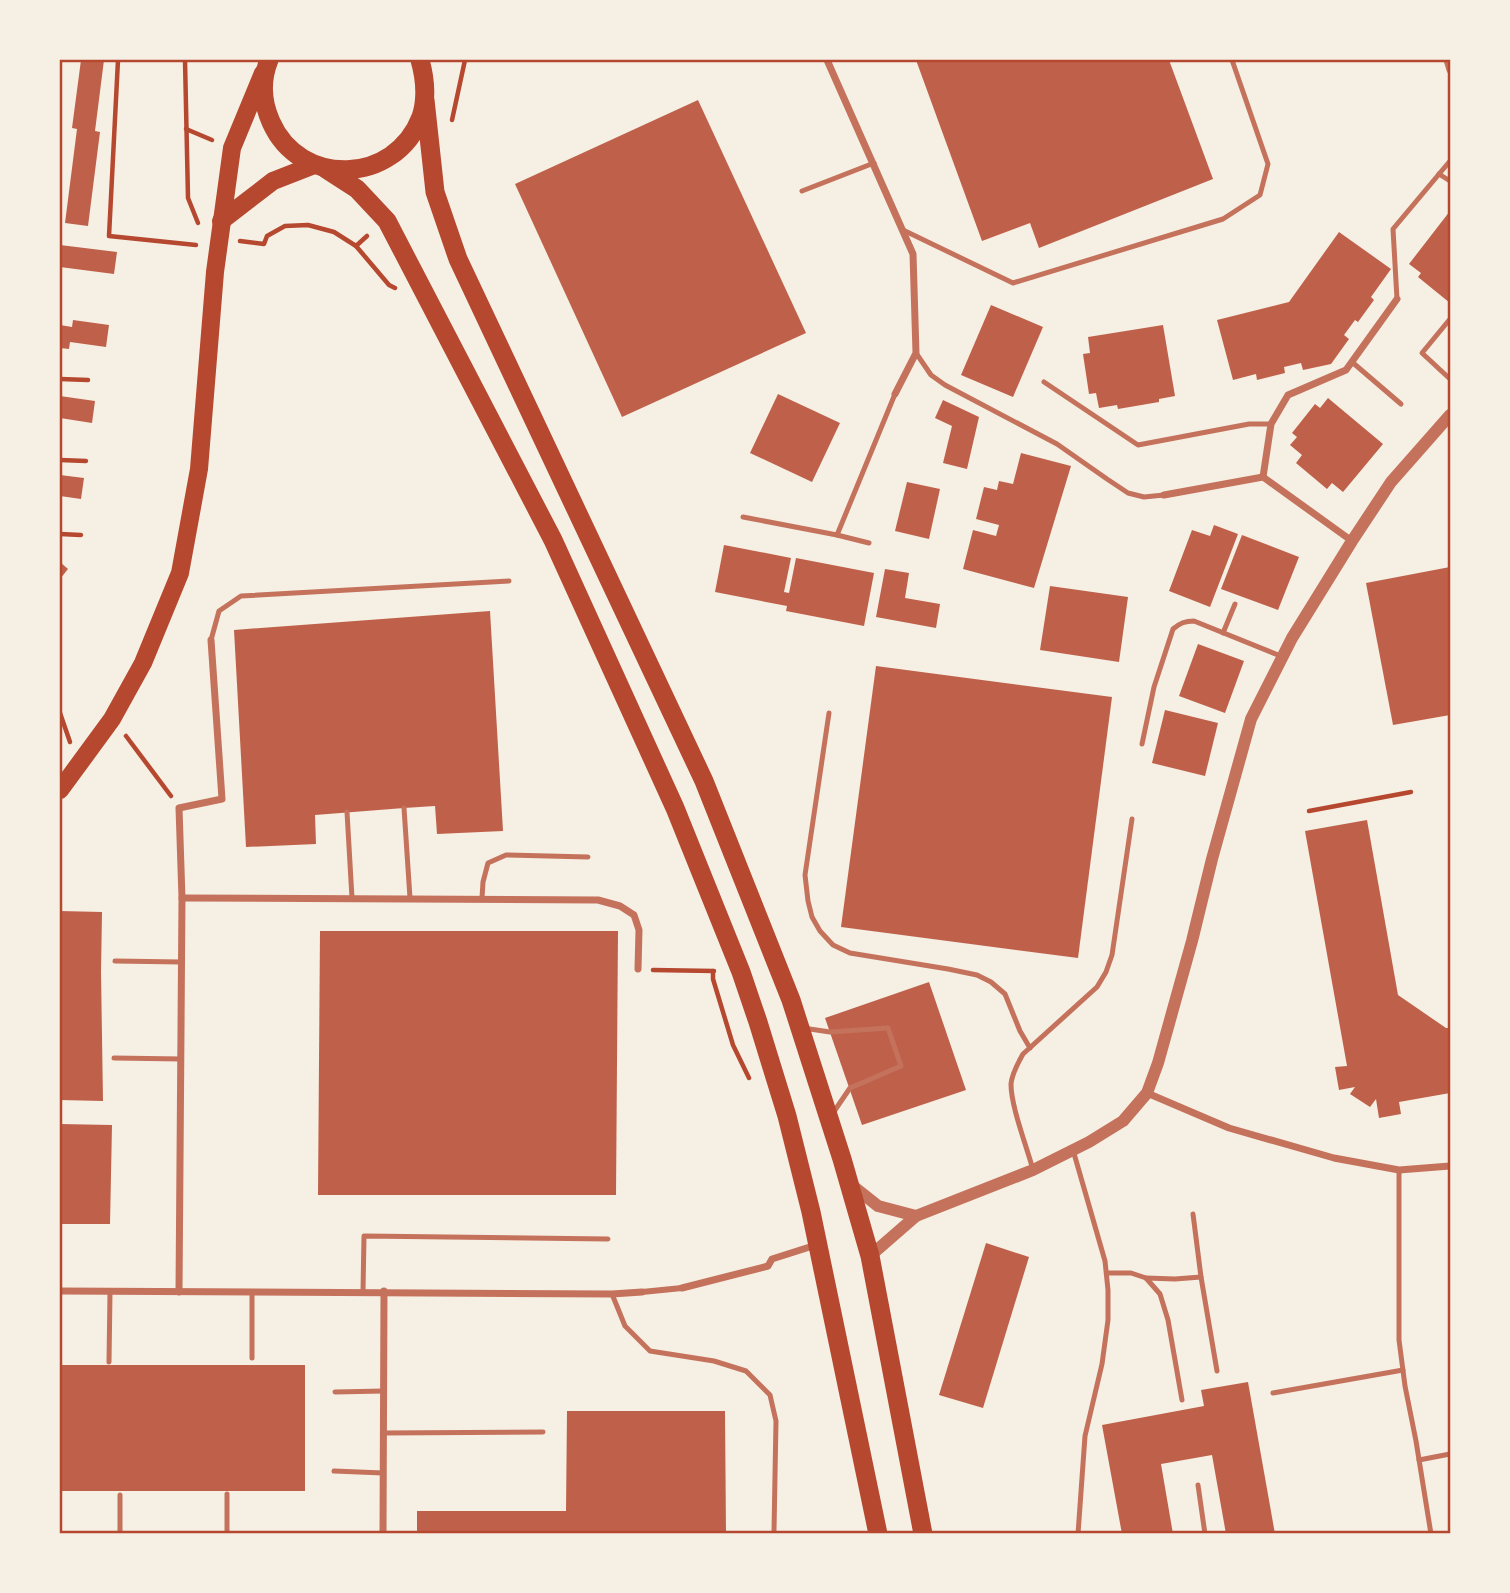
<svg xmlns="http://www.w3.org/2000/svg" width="1510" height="1593" font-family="Arial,sans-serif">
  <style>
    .building { fill: #bf614a }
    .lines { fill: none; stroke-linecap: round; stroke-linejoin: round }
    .path { stroke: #b5482f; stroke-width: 4.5 }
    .service { stroke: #c5725c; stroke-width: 5 }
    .pedestrian { stroke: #c5725c; stroke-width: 6 }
    .minor { stroke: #c5725c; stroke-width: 7 }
    .tertiary { stroke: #c5725c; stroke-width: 12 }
    .primary { stroke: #b5482f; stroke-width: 18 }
    .trunk { stroke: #b5482f; stroke-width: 19 }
    .neatline { fill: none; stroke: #b5482f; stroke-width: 2.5 }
  </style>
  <rect width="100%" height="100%" fill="#f6efe4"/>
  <g class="building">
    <path d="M81,60H104L95,131L100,132L88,226L65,223L77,129L72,128Z"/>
    <path d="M916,60H1169L1213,179L1039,248L1030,223L982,241Z"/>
    <path d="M698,100L806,333L622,417L515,184Z"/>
    <path d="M1450,211V303L1418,277L1421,273L1409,264Z"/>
    <path d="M1339,232L1391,269L1371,297L1374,300L1358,322L1355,320L1344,335L1349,339L1331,364L1303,370L1301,363L1284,367L1285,373L1257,380L1256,374L1233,380L1217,320L1289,302Z"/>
    <path d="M60,245L117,252L114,274L60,267Z"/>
    <path d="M991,305L1043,327L1013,397L961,375Z"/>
    <path d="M73,320L109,325L106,347L70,342L69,349L60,348V325L72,327Z"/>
    <path d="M1163,325L1175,396L1159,399V402L1118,409L1117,405L1099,408L1096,393L1089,394L1083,354L1090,353L1088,337Z"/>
    <path d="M778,394L840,423L812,482L750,453Z"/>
    <path d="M60,396L95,401L92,423L60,418Z"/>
    <path d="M1328,398L1383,444L1343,492L1332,483L1327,489L1296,463L1302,455L1290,445L1297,437L1292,433L1315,404L1320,408Z"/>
    <path d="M943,400L979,417L967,469L943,463L952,426L935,418Z"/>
    <path d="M1021,453L1071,466L1034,588L963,569L973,530L996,536L999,525L976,519L984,487L997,490L999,481L1013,484Z"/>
    <path d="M60,475L84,478L81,499L60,496Z"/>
    <path d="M907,482L940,489L929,539L895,531Z"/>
    <path d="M1214,525L1238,534L1210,607L1169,591L1192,530L1210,536Z"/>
    <path d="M1242,535L1299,557L1278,610L1221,589Z"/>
    <path d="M724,545L791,558L784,592L789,593L796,558L874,573L864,626L786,611L787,606L715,592Z"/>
    <path d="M60,562L68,569L60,579Z"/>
    <path d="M1450,567V715L1393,725L1366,583Z"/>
    <path d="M885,569L909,573L905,598L940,604L936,628L876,617Z"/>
    <path d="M1050,586L1128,597L1119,662L1040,650Z"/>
    <path d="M490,611L503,831L437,834L435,806L404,808L315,815L316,844L246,847L234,630Z"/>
    <path d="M1198,644L1244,661L1225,713L1179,696Z"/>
    <path d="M876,666L1112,697L1078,958L841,927Z"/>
    <path d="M1165,710L1218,723L1205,776L1152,763Z"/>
    <path d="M1367,820L1398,995L1446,1028H1450V1093L1399,1102L1401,1114L1379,1118L1376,1099L1370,1107L1350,1094L1355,1087L1339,1090L1335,1067L1347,1066L1305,831Z"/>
    <path d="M60,911L102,912L101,972L103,1101L60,1100Z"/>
    <path d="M320,931H618L616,1195H318Z"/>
    <path d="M929,982L966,1090L862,1125L825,1018Z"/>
    <path d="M60,1124L112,1125L110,1224H60Z"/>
    <path d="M986,1243L1029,1257L983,1408L939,1395Z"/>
    <rect x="60" y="1365" width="245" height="126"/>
    <path d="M1248,1382L1275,1534H1226L1212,1455L1161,1464L1173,1534H1122L1102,1425L1204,1406L1201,1390Z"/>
    <path d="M567,1411H725L726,1534H417V1511H566Z"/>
  </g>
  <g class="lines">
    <g class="path">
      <path d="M118,60L109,236L196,245"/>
      <path d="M185,60L188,198L198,223"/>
      <path d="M452,120L465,60"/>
      <path d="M186,129L212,140"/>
      <path d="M240,241L264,244L267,236L285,226L308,225L334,232L356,246L389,285L395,288"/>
      <path d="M356,246L367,236"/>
      <path d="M60,379L88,380"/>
      <path d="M60,460L86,461"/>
      <path d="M60,534L81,535"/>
      <path d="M60,713L70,742"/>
      <path d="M126,736L171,796"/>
      <path d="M1309,811L1411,792"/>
      <path d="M653,970L714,971"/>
      <path d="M713,971V979L733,1045L749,1078"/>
    </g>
    <g class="service">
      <path d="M1439,174L1450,181"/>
      <path d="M802,191L874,163"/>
      <path d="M903,230L1013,283L1223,219L1260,195L1268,164L1232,60"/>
      <path d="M1397,299L1393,229L1450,161"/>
      <path d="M1450,319L1422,353L1450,379"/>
      <path d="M916,353L931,375L945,385L1057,444L1107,479L1128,493L1144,497L1164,495"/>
      <path d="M1352,362L1401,404"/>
      <path d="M1044,382L1138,445L1249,424H1271"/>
      <path d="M743,517L837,535L895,394"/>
      <path d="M837,535L869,543"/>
      <path d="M1223,633L1235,604"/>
      <path d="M211,640L219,611L241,596L509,581"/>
      <path d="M829,713L805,875L808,901L812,917L820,931L833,945L850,953L948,969L977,975L991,982L1005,994L1020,1031L1030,1048"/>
      <path d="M1142,744L1154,687L1173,629C1180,623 1185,621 1194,621L1283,657"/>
      <path d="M404,808L410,898"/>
      <path d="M347,812L352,898"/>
      <path d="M482,898L483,882L488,863L506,855L588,857"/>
      <path d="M115,961L181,962"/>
      <path d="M803,1028L830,1032L888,1028L901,1066L850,1088L833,1113"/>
      <path d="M114,1058L181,1059"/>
      <path d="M1073,1150L1105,1261L1108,1290V1320L1102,1364L1085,1436L1078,1534"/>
      <path d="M1033,1170C1027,1147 1011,1107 1011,1084C1012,1073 1018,1063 1023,1054L1097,987L1106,972L1112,955L1132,819"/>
      <path d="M1399,1170V1340L1405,1386L1416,1441L1431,1534"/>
      <path d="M1193,1214L1201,1277L1217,1371"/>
      <path d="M1107,1273H1131L1146,1278L1160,1294L1168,1320L1182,1400"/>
      <path d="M1146,1278L1175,1279L1201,1277"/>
      <path d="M252,1292V1358"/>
      <path d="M363,1292L364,1236L608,1239"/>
      <path d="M612,1294L625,1326L650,1351L714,1361L746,1371L770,1395L776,1421L774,1531"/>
      <path d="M109,1362L110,1292"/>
      <path d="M335,1392L384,1391"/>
      <path d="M1273,1393L1403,1370"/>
      <path d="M383,1433L543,1432"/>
      <path d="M1419,1460L1450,1454"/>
      <path d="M334,1471L383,1473"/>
      <path d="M1198,1485L1205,1534"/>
      <path d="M227,1494V1534"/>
      <path d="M120,1495V1534"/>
    </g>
    <path class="pedestrian" d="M642,1292L682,1288"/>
    <g class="minor">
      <path d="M827,60L913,254L916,353L895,394"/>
      <path d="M1447,60L1450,70"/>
      <path d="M1263,477L1271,424L1288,395L1346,370L1397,299"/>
      <path d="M1164,495L1263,477L1352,541"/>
      <path d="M182,898L598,900L620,906L634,915L639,930L638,969"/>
      <path d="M1147,1093L1229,1128L1334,1158L1399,1170L1450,1166"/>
      <path d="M682,1288L768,1266L772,1259L816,1245"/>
      <path d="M60,1291L612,1294L642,1292"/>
      <path d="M179,1292L182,898L179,808L222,799L211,640"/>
      <path d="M383,1534L384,1291"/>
    </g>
    <g class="tertiary">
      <path d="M849,1183L878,1206L916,1216"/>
      <path d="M870,1256L916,1216L1033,1170L1089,1142L1123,1121L1147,1093L1158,1063L1192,941L1212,859L1251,719L1292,638L1352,541L1391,482L1450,415"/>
    </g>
    <g class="primary">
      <path d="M221,221L273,181L314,165"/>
      <path d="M60,790L112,719L143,663L180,573L199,469L215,272L232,148L263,73"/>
    </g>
    <g class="trunk">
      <path d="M269,60C261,80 262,102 271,122C300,188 395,185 421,117C427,99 425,78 420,60"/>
      <path d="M425,100L435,192L458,259L704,781L791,1000L842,1159L870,1256L923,1534"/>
      <path d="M326,169L357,189L387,221L553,540L675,808L741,972L758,1022L787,1116L811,1212L878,1534"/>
    </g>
  </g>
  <rect width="1510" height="1593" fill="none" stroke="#f6efe4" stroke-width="122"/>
  <rect x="61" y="61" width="1388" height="1471" class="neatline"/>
</svg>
